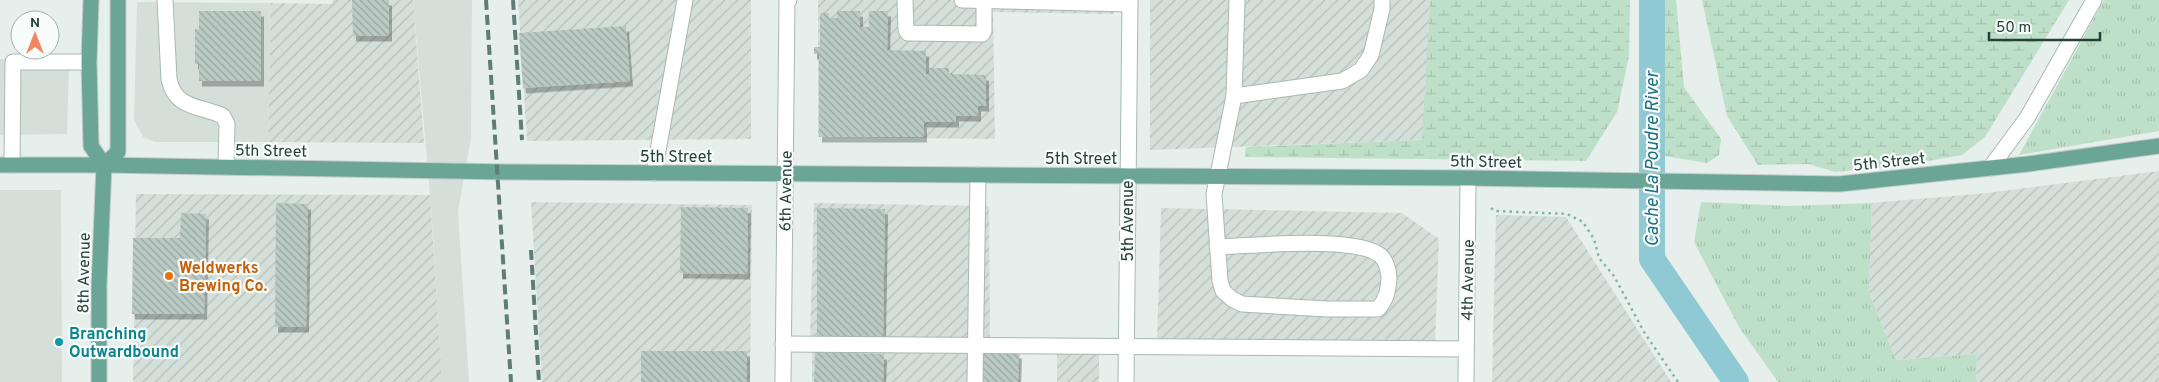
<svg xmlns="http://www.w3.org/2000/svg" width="2159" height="382" font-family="Overpass,sans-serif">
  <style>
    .built { fill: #d4dfda }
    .industrial { fill: url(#industrial-furrows) }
    .grass { fill: url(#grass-tufts) }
    .wetland { fill: url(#wetland-marsh) }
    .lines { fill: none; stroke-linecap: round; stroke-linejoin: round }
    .river { stroke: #8ec9d4; stroke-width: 26 }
    .building { fill: url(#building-back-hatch); filter: url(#shadow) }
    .minor-casing { stroke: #a8b8b2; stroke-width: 17 }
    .major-casing { stroke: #c2cac8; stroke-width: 17 }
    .path { stroke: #86b3a5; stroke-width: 2.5; stroke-dasharray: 2.5 4; stroke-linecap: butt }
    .minor { stroke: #fff; stroke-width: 15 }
    .major { stroke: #6aa596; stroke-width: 15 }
    .rail { stroke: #5f7d75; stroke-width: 4; stroke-dasharray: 10 5; stroke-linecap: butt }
    .food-dot { fill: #e8710a; stroke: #f7fbf9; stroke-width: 2 }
    .culture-dot { fill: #0f9aa8; stroke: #f7fbf9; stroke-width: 2 }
    .labels { text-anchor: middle; stroke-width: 4.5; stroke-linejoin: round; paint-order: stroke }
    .street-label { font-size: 16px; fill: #24423a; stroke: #f7fbf9 }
    .food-label { font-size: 16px; font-weight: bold; fill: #c56008; stroke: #f7fbf9; text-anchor: start }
    .culture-label { font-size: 16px; font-weight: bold; fill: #0d838f; stroke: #f7fbf9; text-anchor: start }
    .water-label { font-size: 18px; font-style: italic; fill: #1c6f80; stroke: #f7fbf9 }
  </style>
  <defs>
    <pattern id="industrial-furrows" width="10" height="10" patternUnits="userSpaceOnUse" patternTransform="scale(1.25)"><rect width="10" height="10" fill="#d4dfda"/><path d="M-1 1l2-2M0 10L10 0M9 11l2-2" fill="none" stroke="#b6c1bc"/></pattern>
    <pattern id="grass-tufts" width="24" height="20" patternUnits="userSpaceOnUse" patternTransform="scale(1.25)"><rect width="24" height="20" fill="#bfe0c8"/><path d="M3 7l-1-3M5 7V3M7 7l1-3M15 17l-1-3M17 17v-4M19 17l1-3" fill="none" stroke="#a4c1ad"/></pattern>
    <pattern id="wetland-marsh" width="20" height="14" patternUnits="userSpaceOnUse" patternTransform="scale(1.25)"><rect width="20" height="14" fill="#bfe0c8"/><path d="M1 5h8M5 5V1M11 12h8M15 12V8" fill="none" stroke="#a4c1ad"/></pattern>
    <pattern id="building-back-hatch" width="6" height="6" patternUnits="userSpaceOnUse" patternTransform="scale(1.25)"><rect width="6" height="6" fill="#bbcac4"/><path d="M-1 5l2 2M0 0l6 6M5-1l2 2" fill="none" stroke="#98a6a0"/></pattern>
    <filter id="shadow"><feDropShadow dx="3" dy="5.5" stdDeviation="0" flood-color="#0004"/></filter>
  </defs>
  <rect width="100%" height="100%" fill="#e6efeb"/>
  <g class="built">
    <path d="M413,0H472L471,138L458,212L469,382H442L431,205Z"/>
    <path d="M137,2L271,3L268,142H155L143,137L134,120Z"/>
    <path d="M0,59L69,60L67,134L0,135Z"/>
    <path d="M0,190H61L62,382H0Z"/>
  </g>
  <g class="industrial">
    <path d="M333,0H413L424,143L268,142L271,3L332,4Z"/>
    <path d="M518,0H751V139L527,141Z"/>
    <path d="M818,0H1113L1114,14L993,12L995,139L818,137Z"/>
    <path d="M1150,0H1430L1423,140L1150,150Z"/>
    <path d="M2159,171V382H1976L1977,354L1896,360L1869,292L1872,203L1987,193Z"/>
    <path d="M136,194L430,195L442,382H133Z"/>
    <path d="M531,202L752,205L750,382H542Z"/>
    <path d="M814,203L989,206L990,339L810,337Z"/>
    <path d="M1161,208L1402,213L1439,239L1435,343L1157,341Z"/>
    <path d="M1496,215L1566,217L1671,382H1492Z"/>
    <path d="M812,349L1020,350V382H812Z"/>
    <path d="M1099,349V382H1057V350Z"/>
  </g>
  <g class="grass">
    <path d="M2104,0H2159V131L2019,155Z"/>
    <path d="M1701,202L1789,206L1872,203L1869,292L1896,360L1977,354L1976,382H1778L1739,327L1694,242Z"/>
  </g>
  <g class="wetland">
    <path d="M1430,0H1630L1629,56L1617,112L1586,161L1245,157L1246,147L1422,140Z"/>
    <path d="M1658,0H1676L1684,87L1721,139L1719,155L1707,163L1659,155L1662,84Z"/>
    <path d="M1702,0H2069L1985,137L1962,155L1906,165L1835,172L1809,164L1758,165L1727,116Z"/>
  </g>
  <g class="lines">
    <path class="river" d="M1652,0V259L1736,382"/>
  </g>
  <g class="building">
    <path d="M352,0H389V36H353Z"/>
    <path d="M199,11H261V81H199V64H195V29H199Z"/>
    <path d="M837,11H860V27H869V11H888L887,50L926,51V74H929V68H949V74L986,75V106H978V116H956V122H924V137H819V54H814V47H820V13H829V18H837Z"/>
    <path d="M626,26L630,81L523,88L519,33Z"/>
    <path d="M276,203L308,204L306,327H275Z"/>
    <path d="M681,207L748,208L747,274L680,273Z"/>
    <path d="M817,208L885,209L883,338H817Z"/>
    <path d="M181,213L206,214L204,314H132L133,238H180Z"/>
    <rect x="641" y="351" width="106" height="31"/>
    <path d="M815,352L884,354L883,382H814Z"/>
    <path d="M983,353H1019L1018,382H983Z"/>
  </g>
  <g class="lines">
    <defs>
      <g id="minor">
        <path d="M165,0L169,79C175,109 199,105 223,116L227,124L226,167"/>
        <path d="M905,0L906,30L908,33L982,34L984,31V1"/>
        <path d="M962,0L1130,4"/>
        <path d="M1234,96L1342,81L1361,70L1371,55L1382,9V0"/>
        <path d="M12,165L13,62H89"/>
        <path d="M1990,168L2027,118L2094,0"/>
        <path d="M654,173L685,0"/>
        <path d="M1217,247C1250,246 1358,235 1381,256C1386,261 1389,271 1389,278C1388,290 1387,299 1378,309H1327L1242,304L1232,299L1223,291L1220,281L1214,194L1234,96L1237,0"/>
        <path d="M783,344L1466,349"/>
        <path d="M783,382L787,0H789"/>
        <path d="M975,382L978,175"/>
        <path d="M1126,382L1130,0"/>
        <path d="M1466,382L1468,178"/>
      </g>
      <g id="major">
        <path d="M91,0L89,62L91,146L104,165L99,286V382"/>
        <path d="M0,165H104L507,172L1468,178L1839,184L2028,164L2159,146"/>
        <path d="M104,165L118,152V0"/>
      </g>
    </defs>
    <use href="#minor" class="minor-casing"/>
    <use href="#major" class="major-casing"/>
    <path class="path" d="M1491,208L1495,211L1567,214L1583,222L1594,239L1599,258L1614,276L1644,332L1678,382"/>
    <use href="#minor" class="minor"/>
    <use href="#major" class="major"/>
    <g class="rail">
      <path d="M486,0L511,382"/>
      <path d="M513,0L522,140"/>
      <path d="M531,250L539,382"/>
    </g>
  </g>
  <circle class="food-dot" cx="169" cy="276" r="5"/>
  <circle class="culture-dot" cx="59" cy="342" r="5"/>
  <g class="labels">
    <g class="street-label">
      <text transform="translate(271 150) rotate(1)" y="6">5th Street</text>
      <text x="676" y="162">5th Street</text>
      <text x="1081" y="164">5th Street</text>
      <text transform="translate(1486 161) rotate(1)" y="6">5th Street</text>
      <text transform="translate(1889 161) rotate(-6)" y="6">5th Street</text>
      <text transform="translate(785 191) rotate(-89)" y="6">6th Avenue</text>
      <text transform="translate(1127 221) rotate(-90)" y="6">5th Avenue</text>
      <text transform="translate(83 273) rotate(-89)" y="6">8th Avenue</text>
      <text transform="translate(1467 280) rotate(-89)" y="6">4th Avenue</text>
    </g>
    <g class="food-label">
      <text x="179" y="273">Weldwerks<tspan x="179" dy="18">Brewing Co.</tspan></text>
    </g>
    <g class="culture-label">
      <text x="69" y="339">Branching<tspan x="69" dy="18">Outwardbound</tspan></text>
    </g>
    <g class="water-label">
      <text transform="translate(1652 159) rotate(-90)" y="6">Cache La Poudre River</text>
    </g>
  </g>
  <g transform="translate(35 35)"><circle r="24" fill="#f7fbf9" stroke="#a3b1ad"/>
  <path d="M0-4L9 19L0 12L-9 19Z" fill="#f4845f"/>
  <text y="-8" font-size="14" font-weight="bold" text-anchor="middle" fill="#24423a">N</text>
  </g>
  <path d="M1989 32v8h111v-8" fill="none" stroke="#24423a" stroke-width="2.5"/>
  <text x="1996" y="32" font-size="15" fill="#24423a" stroke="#f7fbf9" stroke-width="4" paint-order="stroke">50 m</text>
</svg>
